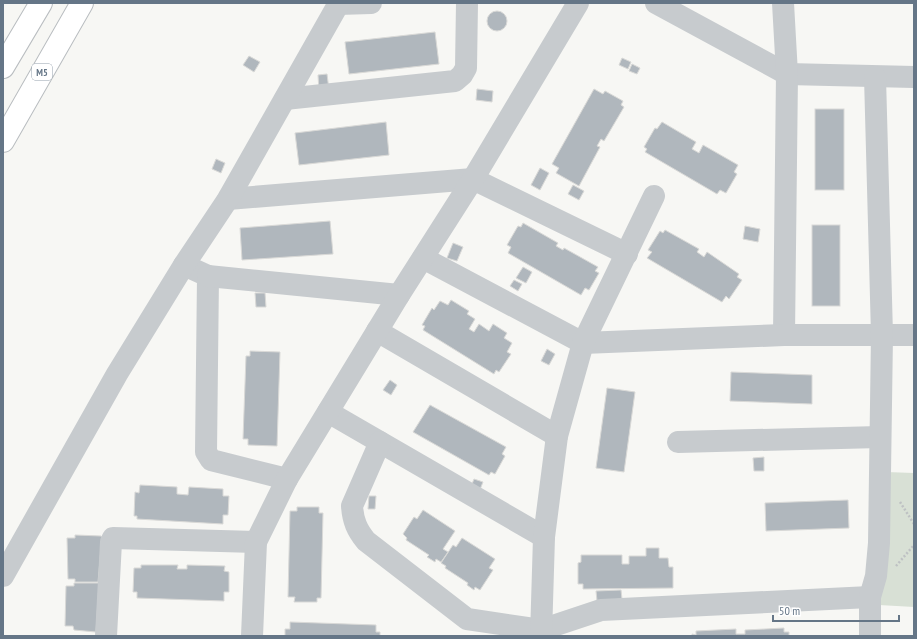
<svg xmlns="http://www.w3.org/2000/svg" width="917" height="639" font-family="'PT Sans Narrow',sans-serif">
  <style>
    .green { fill: #d8e0d5 }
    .building { fill: #b0b7bd; stroke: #d9d9d7 }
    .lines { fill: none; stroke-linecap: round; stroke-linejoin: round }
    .highway-casing { stroke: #b9bdc0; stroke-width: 24 }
    .path { stroke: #bec1c3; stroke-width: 2.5; stroke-dasharray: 2 2; stroke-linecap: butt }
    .minor { stroke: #c7cbce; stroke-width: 22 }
    .highway { stroke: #fff; stroke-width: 22 }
    .labels { text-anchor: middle; stroke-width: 4; stroke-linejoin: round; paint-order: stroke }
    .shield { fill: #fff; stroke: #939fab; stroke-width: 1 }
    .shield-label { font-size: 10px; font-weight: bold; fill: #657687 }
  </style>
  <rect width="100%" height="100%" fill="#f7f7f4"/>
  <path class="green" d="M886,472L914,473V607L879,605Z"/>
  <g class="building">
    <circle cx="497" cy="21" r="10"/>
    <path d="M435,32L439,64L349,74L345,42Z"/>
    <path d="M249,56L260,62L254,72L243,65Z"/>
    <path d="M622,58L631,62L628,69L619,65Z"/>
    <path d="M632,64L640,68L637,74L629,71Z"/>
    <path d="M327,74L329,90L319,91L318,75Z"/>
    <path d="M477,89L493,91L492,102L476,100Z"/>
    <path d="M594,89L603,94L605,91L623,101L621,105L624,107L604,141L601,139L597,146L600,147L579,186L556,173L559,168L552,164Z"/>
    <rect x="815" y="109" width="29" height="81"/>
    <path d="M386,122L389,155L299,165L295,133Z"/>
    <path d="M662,122L696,142L692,149L699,153L703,145L738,165L734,172L737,174L726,193L720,190L717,194L645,152L647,149L644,147L655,128L657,129Z"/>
    <path d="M216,159L225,163L221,173L212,169Z"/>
    <path d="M540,168L549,173L540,190L531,185Z"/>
    <path d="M573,185L584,191L579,200L568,194Z"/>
    <path d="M330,221L333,254L242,260L240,228Z"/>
    <path d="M523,223L558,243L556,246L563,250L564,248L598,267L595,271L599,273L589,290L585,288L581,295L508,253L511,247L507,245L518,226L521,227Z"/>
    <rect x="812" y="225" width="28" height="81"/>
    <path d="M745,226L760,229L758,242L743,239Z"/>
    <path d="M665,230L699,249L697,252L704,257L707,252L739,274L737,277L742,280L729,299L726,296L722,302L647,258L652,252L648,250L660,231L663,233Z"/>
    <path d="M453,243L463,247L457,261L447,258Z"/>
    <path d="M523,267L532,272L526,283L516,278Z"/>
    <path d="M514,280L522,284L518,291L510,286Z"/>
    <path d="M255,293H265L266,307H256Z"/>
    <path d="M451,300L469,311L467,314L475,319L469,329L474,332L479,324L489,331L493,324L507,333L504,338L512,343L507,352L511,354L499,372L496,370L494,374L423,330L425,326L422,325L432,308L434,310L440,301L448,305Z"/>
    <path d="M547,349L555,354L549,365L541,361Z"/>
    <path d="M250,351L280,352L277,446L248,445V439H243L246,356H250Z"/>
    <path d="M731,372L812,375V404L730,401Z"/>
    <path d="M390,380L397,385L391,395L383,390Z"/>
    <path d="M607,388L635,392L624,472L596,468Z"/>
    <path d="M430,405L506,447L502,454L505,456L495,474L491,472L489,475L413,432Z"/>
    <path d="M764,457V471H754L753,458Z"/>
    <path d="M474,479L483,482L479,492L470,489Z"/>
    <path d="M140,485L177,487V494L188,495L189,487L223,489V496H229L228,515H223V524L137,519V516H134L135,492L139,493Z"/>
    <path d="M369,496H376L375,509H368Z"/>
    <path d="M848,500L849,528L766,531L765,503Z"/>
    <path d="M297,507H319V513H323L321,598H317V602H294L295,597H288L290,511H297Z"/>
    <path d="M423,510L455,531L443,549L448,552L441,562L436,559L435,562L427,557L429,555L406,540L407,538L403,534L414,517L417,519Z"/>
    <path d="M75,535L101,536L102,538L98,582H75V579H68L67,538H75Z"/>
    <path d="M462,538L495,559L489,568L493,570L480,590L475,587L474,590L467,585L468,583L445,568L446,566L441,563L453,545L456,547Z"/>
    <path d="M646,548H659V558H668L669,567H673V588L583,589V584H578V563L581,562V555H622V564H629V556H646Z"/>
    <path d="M141,565H178L177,569H187V565L225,566L224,571L229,572V592H224V601L137,598V592H133L134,568H141Z"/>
    <path d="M74,583H99L96,632L74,630L73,626H65L66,586H74Z"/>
    <path d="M621,590L622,599L597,601L596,591Z"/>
    <path d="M290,622L376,625V632H380V636H285V629H290Z"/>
    <path d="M784,628V632H789V636H692V634L696,635V631L736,629V634H745V630Z"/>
  </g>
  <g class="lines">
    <defs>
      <g id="highway">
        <path d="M3,67L41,3"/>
        <path d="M3,141L82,3"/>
      </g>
    </defs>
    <use href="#highway" class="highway-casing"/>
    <g class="path">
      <path d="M900,502L914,524"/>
      <path d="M896,566L914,545"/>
    </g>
    <g class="minor">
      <path d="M656,3L787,74L914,77"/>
      <path d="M783,3L787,74L784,335"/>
      <path d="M338,4L371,3"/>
      <path d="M285,99L455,81L462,75L466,68L467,3"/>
      <path d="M228,199L473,179L627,254"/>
      <path d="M423,258L583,343L784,335H914"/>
      <path d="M184,265L208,276L206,452L211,460L287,479"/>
      <path d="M208,276L399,295"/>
      <path d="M377,331L557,436"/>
      <path d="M328,412L544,537"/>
      <path d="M380,442L352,506C353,521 357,530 366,541L467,619L541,630L601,610L870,597"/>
      <path d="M678,442L880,437"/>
      <path d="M3,576L117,374L184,265L228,199L339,3"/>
      <path d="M106,636L111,542L113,538L256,542"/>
      <path d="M252,636L256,542L287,479L399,295L473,179L578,3"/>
      <path d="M541,636L544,537L557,436L583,343L654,196"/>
      <path d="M870,636V597L876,576L879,543L882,335L875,77"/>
    </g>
    <use href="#highway" class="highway"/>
  </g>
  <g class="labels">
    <rect class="shield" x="32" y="64" width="20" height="16" rx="3"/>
    <g class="shield-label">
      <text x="42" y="76">M5</text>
    </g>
  </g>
  <rect width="917" height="639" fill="none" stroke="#657687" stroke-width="8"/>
  <path d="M773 615v6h126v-6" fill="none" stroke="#657687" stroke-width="2"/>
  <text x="779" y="615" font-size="12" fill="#657687" stroke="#ffffff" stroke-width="3" paint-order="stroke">50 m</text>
</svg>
